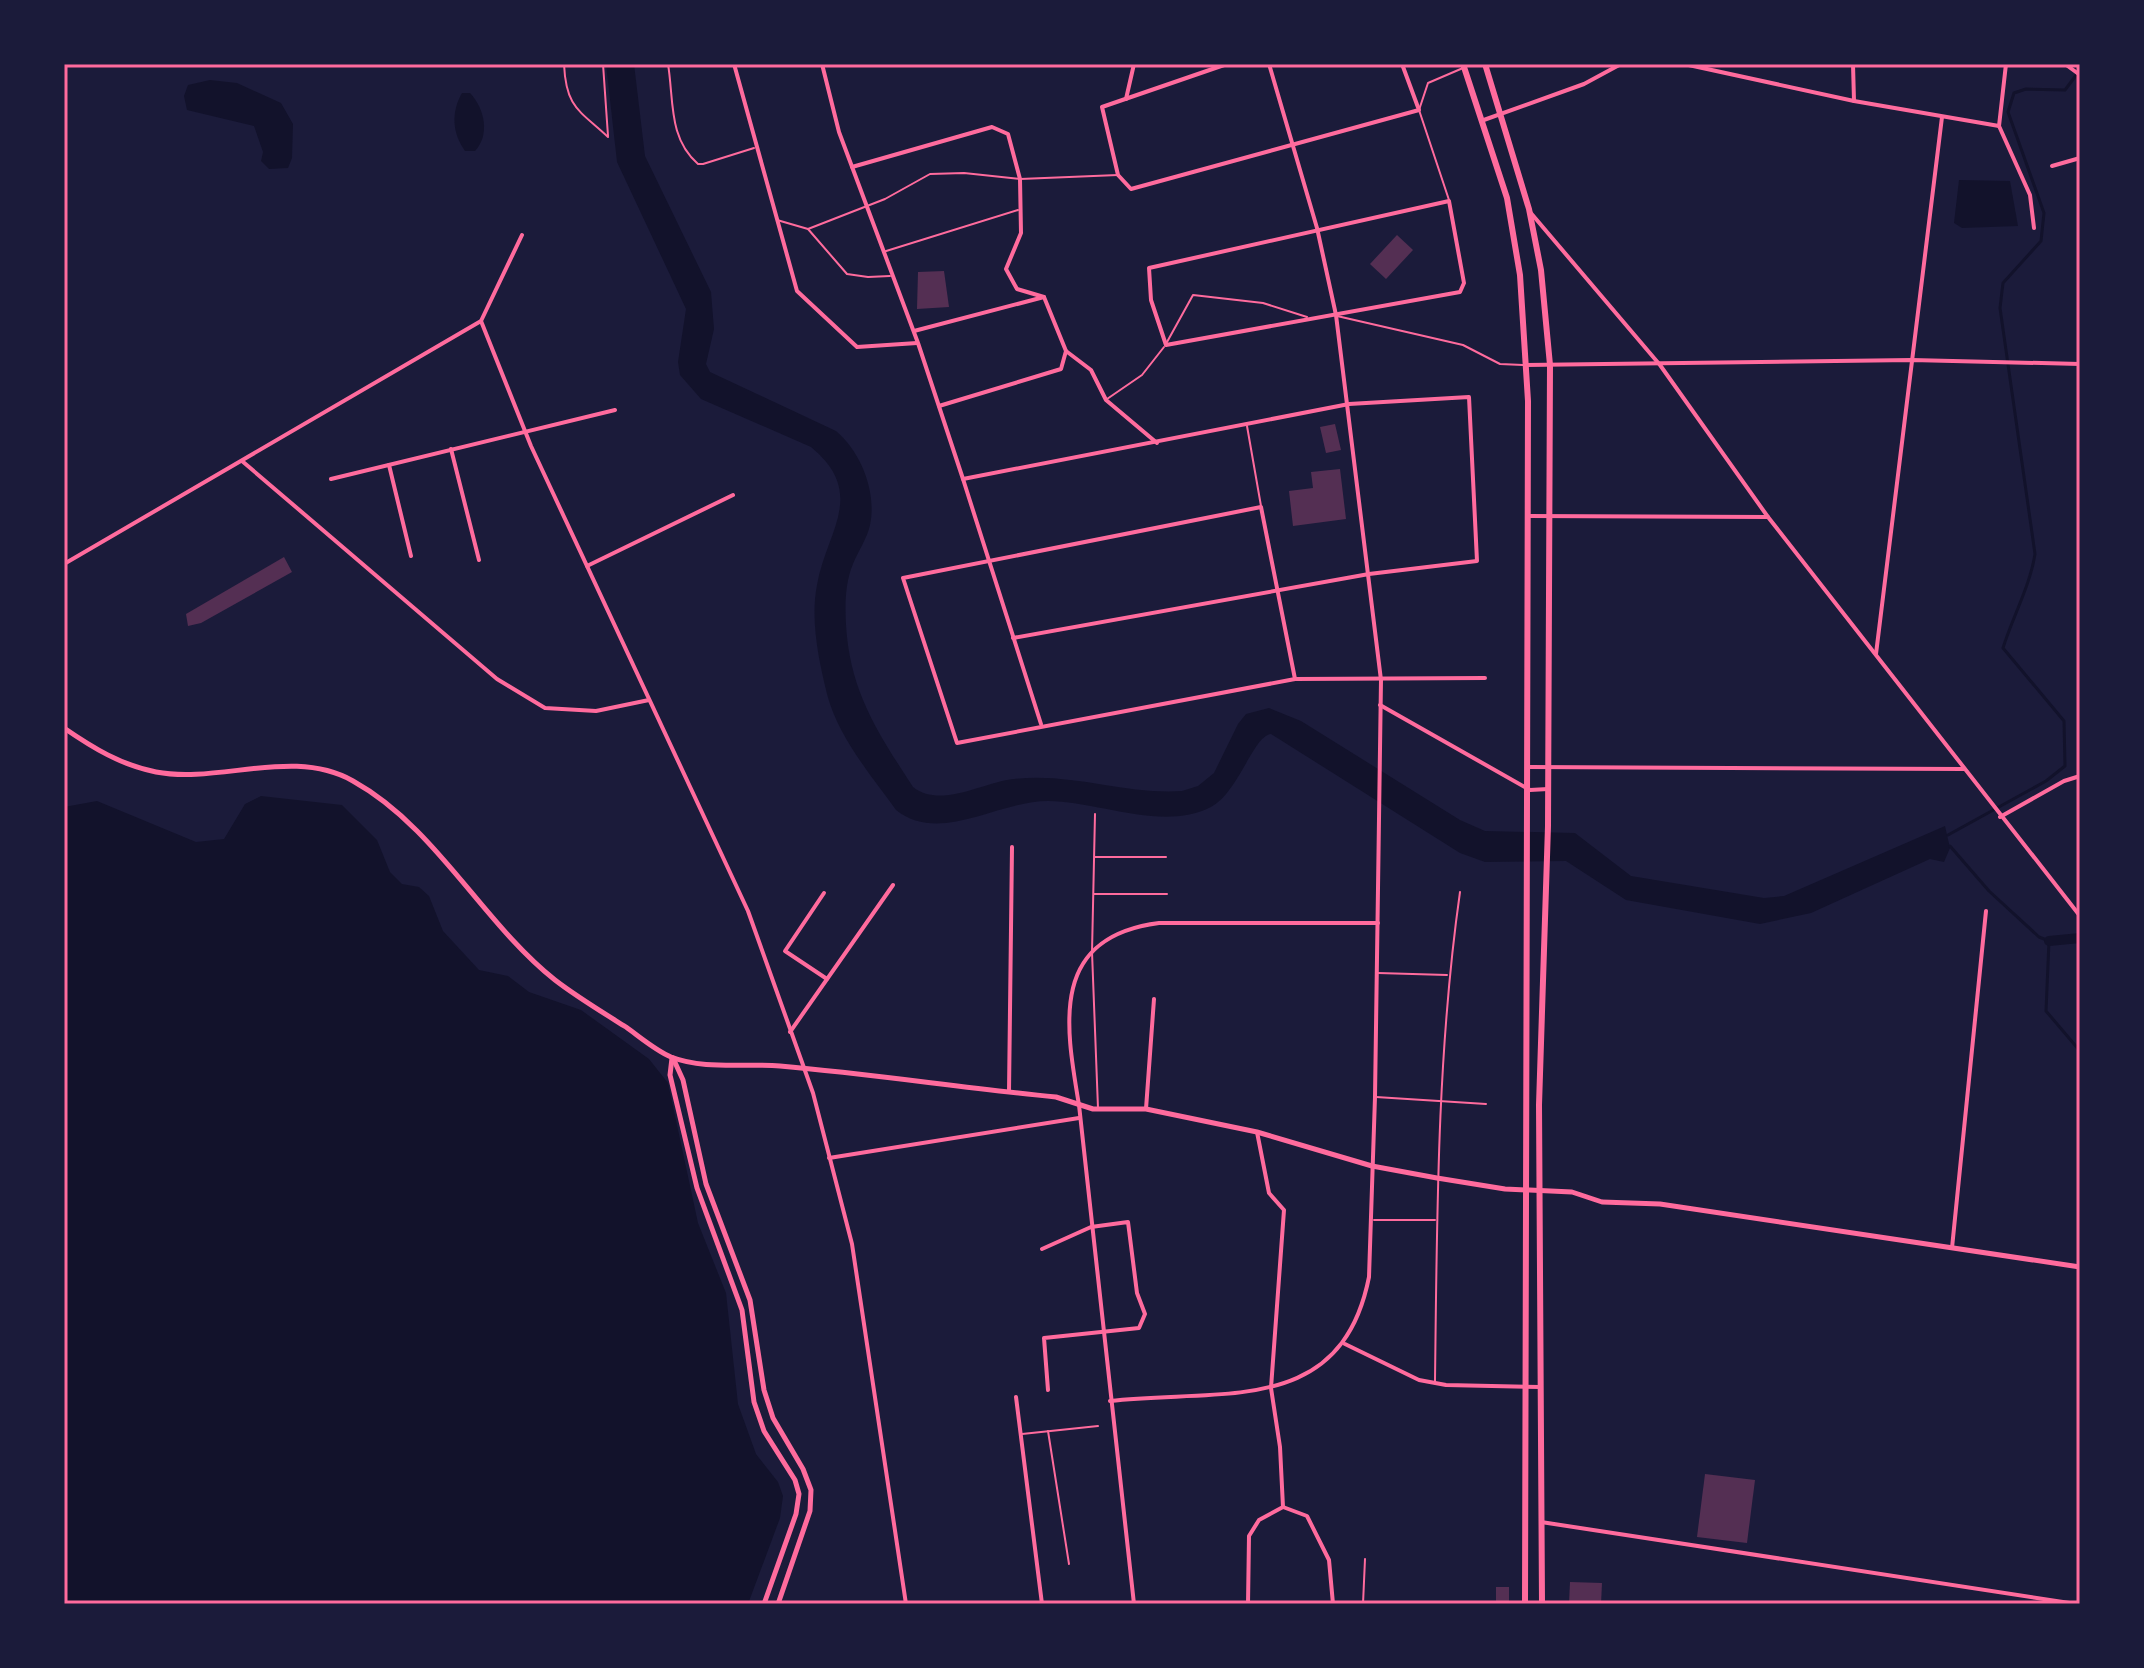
<svg xmlns="http://www.w3.org/2000/svg" width="2144" height="1668" font-family="Bitter,serif">
  <style>
    .water { fill: #12122b }
    .lines { fill: none; stroke-linecap: round; stroke-linejoin: round }
    .stream { stroke: #12122b; stroke-width: 3 }
    .canal { stroke: #12122b; stroke-width: 10 }
    .building { fill: #542f53 }
    .service { stroke: #ff6b9d; stroke-width: 2 }
    .minor { stroke: #ff6b9d; stroke-width: 4 }
    .tertiary { stroke: #ff6b9d; stroke-width: 5 }
    .secondary { stroke: #ff6b9d; stroke-width: 6 }
    .neatline { fill: none; stroke: #ff6b9d; stroke-width: 3 }
  </style>
  <rect width="100%" height="100%" fill="#1b1b3a"/>
  <g class="water">
    <path d="M606,64H634L645,156L711,292L714,329L706,364L710,372L836,431C861,452 877,492 870,525C867,539 858,551 853,564C845,583 845,605 846,625C850,692 878,733 913,787C941,809 983,782 1014,779C1071,772 1127,795 1182,791L1198,786L1214,773L1238,724L1246,714L1269,708L1301,721L1460,820L1485,831L1575,833L1631,876L1764,898L1784,896L1945,826L1950,848L1944,862L1930,859L1811,913L1760,924L1626,900L1566,861L1485,862L1460,853L1271,734C1253,736 1239,792 1211,807C1163,832 1098,801 1048,801C997,801 940,845 896,810C871,775 838,737 827,694C819,661 810,620 817,585C826,532 868,494 811,447L701,399L680,375L678,362L686,309L617,162Z"/>
    <path d="M210,80L237,83L281,103L293,124L292,158L288,168L269,169L261,161L263,152L254,126L187,110L184,96L188,85Z"/>
    <path d="M462,93H470C485,109 490,135 475,151H465C452,133 451,112 462,93Z"/>
    <path d="M1959,180L2010,181L2018,226L1962,228L1954,223Z"/>
    <path d="M261,796L342,805L377,840L390,872L402,884L419,887L429,896L443,931L479,970L508,976L529,992L581,1010L649,1059L668,1083L698,1223L726,1293L738,1404L756,1454L778,1482L783,1496L780,1518L748,1604H64V807L97,801L196,842L224,839L245,804Z"/>
  </g>
  <g class="lines">
    <g class="stream">
      <path d="M1948,835L2046,781L2065,766L2064,721L2003,648C2013,616 2030,586 2035,554L2000,308L2003,283L2041,241L2044,213L2008,112L2014,93L2026,89L2065,90L2080,70"/>
      <path d="M1950,846L1989,891L2039,937L2049,941L2046,1011L2080,1051"/>
    </g>
    <path class="canal" d="M2049,941L2080,938"/>
  </g>
  <g class="building">
    <path d="M1397,235L1413,250L1386,279L1370,264Z"/>
    <path d="M944,271L949,307L917,309L918,272Z"/>
    <path d="M1335,424L1341,450L1326,453L1320,427Z"/>
    <path d="M1340,469L1346,519L1293,526L1289,491L1313,488L1311,472Z"/>
    <path d="M284,557L292,572L201,623L188,626L186,614Z"/>
    <path d="M1705,1474L1755,1480L1747,1543L1697,1537Z"/>
    <path d="M1570,1582L1602,1583L1601,1604H1569Z"/>
    <rect x="1496" y="1587" width="13" height="17"/>
  </g>
  <g class="lines">
    <g class="service">
      <path d="M564,64C566,108 579,110 608,137"/>
      <path d="M603,64L608,136"/>
      <path d="M668,64C674,100 668,138 698,164H703L754,148"/>
      <path d="M1449,200L1419,110L1428,83L1463,68"/>
      <path d="M777,220L808,229L847,274L868,277L890,276"/>
      <path d="M808,229L885,199L930,174L964,173L1020,179L1118,175"/>
      <path d="M883,252L1018,210"/>
      <path d="M1337,316L1463,345L1500,364L1523,365"/>
      <path d="M1167,342L1193,295L1263,303L1307,317"/>
      <path d="M1107,399L1142,375L1164,347"/>
      <path d="M1247,426L1261,506"/>
      <path d="M1095,814L1092,952L1098,1108"/>
      <path d="M1095,857H1166"/>
      <path d="M1094,894H1167"/>
      <path d="M1378,973L1447,975"/>
      <path d="M1376,1097L1486,1104"/>
      <path d="M1374,1220H1435"/>
      <path d="M1435,1381C1437,1218 1437,1053 1460,892"/>
      <path d="M1048,1431L1069,1564"/>
      <path d="M1022,1434L1098,1426"/>
      <path d="M1363,1604L1365,1559"/>
    </g>
    <g class="minor">
      <path d="M734,64L797,291L857,347L917,343"/>
      <path d="M822,64L839,132L918,343L963,479L1349,404L1469,397L1477,561L1369,574L1013,638"/>
      <path d="M1227,64L1102,107L1118,175L1131,189L1419,110L1402,64"/>
      <path d="M1684,64L1854,101L1999,126"/>
      <path d="M1853,64L1854,101"/>
      <path d="M2006,64L1999,126L2030,195L2034,228"/>
      <path d="M2065,64L2080,75"/>
      <path d="M1126,99L1134,64"/>
      <path d="M1481,121L1584,84L1621,64"/>
      <path d="M2052,166L2080,158"/>
      <path d="M852,167L992,127L1008,134L1020,179L1021,233L1006,269L1017,289L1044,297"/>
      <path d="M1449,201L1464,283L1460,292L1166,345L1151,300L1149,268Z"/>
      <path d="M1530,212L1660,365L1768,517L2080,916"/>
      <path d="M481,321L531,446L748,911L813,1093L852,1244L906,1604"/>
      <path d="M914,331L1044,297L1066,351L1061,369L939,406"/>
      <path d="M1066,351L1091,370L1106,400L1157,443"/>
      <path d="M1526,365L1912,360L2080,364"/>
      <path d="M451,449L479,560"/>
      <path d="M242,461L497,679L545,708L596,711L649,700"/>
      <path d="M389,465L411,556"/>
      <path d="M331,479L615,410"/>
      <path d="M963,479L1041,724"/>
      <path d="M1528,516L1768,517"/>
      <path d="M64,564L481,321L522,235"/>
      <path d="M587,566L733,495"/>
      <path d="M1876,654L1942,117"/>
      <path d="M1295,679L1261,507L903,578L957,743L1295,679L1485,678"/>
      <path d="M1380,705L1530,790L1548,789"/>
      <path d="M1530,767L1964,769"/>
      <path d="M2000,817L2064,781L2080,776"/>
      <path d="M824,893L785,951L827,979"/>
      <path d="M790,1032L893,885"/>
      <path d="M1009,1092L1012,847"/>
      <path d="M1146,1109L1154,999"/>
      <path d="M829,1158L1079,1118"/>
      <path d="M1952,1248L1986,911"/>
      <path d="M1042,1249L1091,1227L1128,1222L1137,1293L1145,1314L1139,1328L1044,1338L1048,1390"/>
      <path d="M1345,1344L1419,1380L1446,1385L1540,1387"/>
      <path d="M1016,1397L1042,1604"/>
      <path d="M1110,1401C1220,1388 1341,1418 1369,1277L1375,1097L1381,680L1336,315L1317,228L1269,64"/>
      <path d="M1283,1507L1307,1516L1329,1560L1333,1604"/>
      <path d="M1541,1522L2076,1604"/>
      <path d="M1134,1604L1079,1105C1065,1023 1050,937 1159,923H1378"/>
      <path d="M1248,1604L1249,1536L1259,1520L1283,1507L1280,1447L1271,1388L1284,1210L1269,1193L1257,1132"/>
    </g>
    <g class="tertiary">
      <path d="M64,728C93,748 121,765 156,772C220,784 293,747 353,781C436,827 482,922 555,980C577,997 602,1012 626,1027C640,1037 655,1050 671,1057C704,1070 745,1063 780,1066C872,1074 964,1088 1056,1097L1093,1109H1146L1257,1132L1372,1166L1437,1178L1505,1189L1572,1192L1602,1202L1660,1204L2080,1267"/>
      <path d="M672,1058L670,1075L697,1188L742,1310L754,1402L764,1431L795,1480L799,1494L796,1514L764,1604"/>
      <path d="M673,1058L683,1080L706,1184L750,1300L764,1390L773,1418L803,1469L811,1490L810,1511L778,1604"/>
    </g>
    <g class="secondary">
      <path d="M1463,64L1507,198L1520,275L1528,401L1525,1604"/>
      <path d="M1485,64L1529,209L1541,270L1550,365L1548,826L1539,1105L1542,1604"/>
    </g>
  </g>
  <rect width="2144" height="1668" fill="none" stroke="#1b1b3a" stroke-width="132"/>
  <rect x="66" y="66" width="2012" height="1536" class="neatline"/>
</svg>
